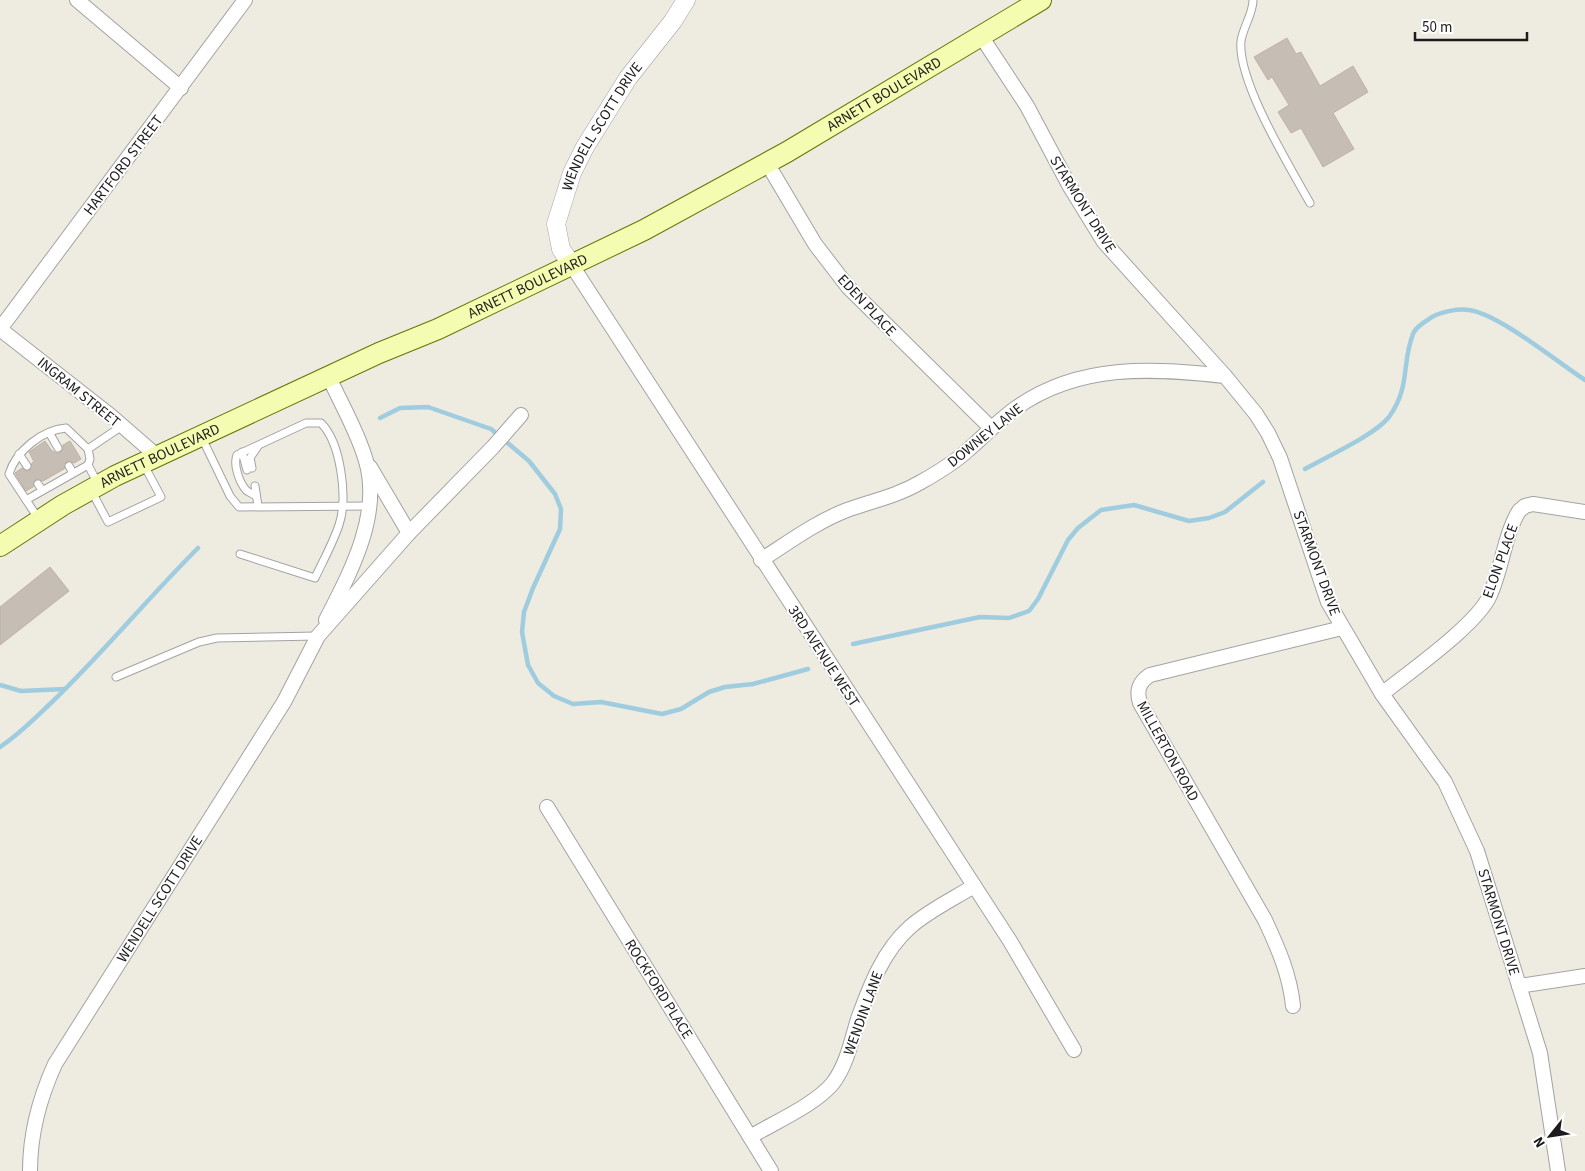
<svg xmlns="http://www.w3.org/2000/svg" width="1585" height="1171" font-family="'Source Sans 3',sans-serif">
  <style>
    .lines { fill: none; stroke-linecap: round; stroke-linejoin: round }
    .stream { stroke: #9fccde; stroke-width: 4.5 }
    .building { fill: #c6bdb4; stroke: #c0b2a3 }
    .service-casing { stroke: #a3a3a3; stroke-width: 9 }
    .minor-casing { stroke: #a3a3a3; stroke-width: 16 }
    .tertiary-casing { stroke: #a3a3a3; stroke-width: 19 }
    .secondary-casing { stroke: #627600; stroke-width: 22 }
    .service { stroke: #fff; stroke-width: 7 }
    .minor { stroke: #fff; stroke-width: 14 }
    .tertiary { stroke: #fff; stroke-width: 18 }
    .secondary { stroke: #f4fcb1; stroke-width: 20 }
    .labels { text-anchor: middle; stroke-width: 4; stroke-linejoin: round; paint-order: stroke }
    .street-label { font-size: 15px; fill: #1c1c1c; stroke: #fff }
  </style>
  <rect width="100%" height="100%" fill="#eeebe1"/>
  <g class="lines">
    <g class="stream">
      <path d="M380,418L400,408L428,407L491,429L529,461L555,494L561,509L560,529L533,588L524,612L522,632L528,665L538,683L554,696L573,704L601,702L662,714L681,709L709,692L725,687L753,684L808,669"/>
      <path d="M1305,469C1326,457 1375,435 1389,417C1411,386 1401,365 1413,334C1416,326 1425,322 1432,317C1441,312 1458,308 1469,310C1499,314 1557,362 1585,380"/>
      <path d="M853,644L980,617L1009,618L1029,611L1038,599L1068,540L1078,528L1101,510L1134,505L1189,521L1209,518L1225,512L1263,482"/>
      <path d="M0,685L21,691L65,689"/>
      <path d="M0,747C20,734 35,718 52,702C103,653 148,598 198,548"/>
    </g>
  </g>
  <g class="building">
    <path d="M1287,38L1296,54L1301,52L1320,86L1353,66L1368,92L1333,113L1354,149L1323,167L1301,128L1291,133L1278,112L1289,105L1272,77L1268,80L1254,57Z"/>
    <path d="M45,441L52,451L57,453L62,451L63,445L70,441L81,459L74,463L67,461L64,469L43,481L35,479L33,487L26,491L15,473L22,468L27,471L30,470L32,463L34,462L29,452Z"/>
    <path d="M50,567L69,591L0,645V607Z"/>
  </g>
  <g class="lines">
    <defs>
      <g id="service">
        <path d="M1253,0C1253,14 1243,27 1241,41C1237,81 1290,167 1310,203"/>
        <path d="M50,434L58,448"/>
        <path d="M202,438L230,496L239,507L368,506"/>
        <path d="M242,452L247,470"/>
        <path d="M19,454L27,466"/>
        <path d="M88,465L90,459L88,449"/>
        <path d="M69,466L73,473"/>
        <path d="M252,468L250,458L258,446"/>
        <path d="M38,484L42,490"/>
        <path d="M255,486L258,506"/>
        <path d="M92,492L108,522L161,497L144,465"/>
        <path d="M26,500L88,465L98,484"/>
        <path d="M38,518L9,474C16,451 42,430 66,428L88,449L122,426"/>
        <path d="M240,554L315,578C323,561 333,543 339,525C348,498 341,443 321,423H306L237,455C233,464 239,482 246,490C248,492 253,494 256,496"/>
        <path d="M116,677L199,642L217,638L317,636"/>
      </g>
      <g id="minor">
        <path d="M77,0L181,88"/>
        <path d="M981,36L1027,106L1069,185L1104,242L1225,376L1256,414L1268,433L1280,458L1328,602L1382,694L1445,782L1477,851L1540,1053L1558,1171"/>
        <path d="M767,163L815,244L848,287L991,428"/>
        <path d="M571,264L1010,941L1074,1050"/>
        <path d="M0,329L245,0"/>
        <path d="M0,329L111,416L157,456"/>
        <path d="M370,467L409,533"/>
        <path d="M761,560C789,542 816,522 847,510C872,501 897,496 921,482C937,473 954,463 968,450C984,436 999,420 1016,408C1079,363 1153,368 1225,376"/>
        <path d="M326,620C350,573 382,515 366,461C358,432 341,404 329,377"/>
        <path d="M1382,694C1409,672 1478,624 1490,595C1502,569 1504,536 1519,511L1525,506L1533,504L1585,512"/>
        <path d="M547,807L771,1171"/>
        <path d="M1519,986L1585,976"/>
        <path d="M1293,1006C1290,975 1278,948 1265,920L1140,703C1136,690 1139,682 1150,675L1342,628"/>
        <path d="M750,1137C775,1122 815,1105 833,1083C847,1064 851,1042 858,1019C870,986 883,951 910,927C928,911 953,899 974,886"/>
        <path id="s1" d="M30,1171C30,1134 40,1097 55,1064L284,702L318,636L409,533L493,447L521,415"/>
      </g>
      <g id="tertiary">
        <path id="s2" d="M571,264L561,249L556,224L572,173L585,147L628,78L673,21L686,0"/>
      </g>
      <g id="secondary">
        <path id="s3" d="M0,546L63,505L115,476L379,353L438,329L644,230L787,152L1041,0"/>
      </g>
    </defs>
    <use href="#service" class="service-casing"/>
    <use href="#minor" class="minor-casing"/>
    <use href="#tertiary" class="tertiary-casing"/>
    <use href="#secondary" class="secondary-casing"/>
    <use href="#service" class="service"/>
    <use href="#minor" class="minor"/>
    <use href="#tertiary" class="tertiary"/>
    <use href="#secondary" class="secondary"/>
  </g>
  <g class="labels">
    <g class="street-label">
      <text dy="5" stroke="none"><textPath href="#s3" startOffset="994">ARNETT BOULEVARD</textPath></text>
      <text dy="5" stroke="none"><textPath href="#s2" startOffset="152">WENDELL SCOTT DRIVE</textPath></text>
      <text transform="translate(123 165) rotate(-53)" y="5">HARTFORD STREET</text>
      <text transform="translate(1083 204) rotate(58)" y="5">STARMONT DRIVE</text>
      <text dy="5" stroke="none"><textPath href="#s3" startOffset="589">ARNETT BOULEVARD</textPath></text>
      <text transform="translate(867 305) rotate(47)" y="5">EDEN PLACE</text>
      <text transform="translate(79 392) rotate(39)" y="5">INGRAM STREET</text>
      <text transform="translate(985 435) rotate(-39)" y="5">DOWNEY LANE</text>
      <text dy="5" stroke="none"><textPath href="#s3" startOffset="184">ARNETT BOULEVARD</textPath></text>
      <text transform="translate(1500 561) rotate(-70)" y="5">ELON PLACE</text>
      <text transform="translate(1317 563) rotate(70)" y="5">STARMONT DRIVE</text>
      <text transform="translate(824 656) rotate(57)" y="5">3RD AVENUE WEST</text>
      <text transform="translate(1168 751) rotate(61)" y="5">MILLERTON ROAD</text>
      <text dy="5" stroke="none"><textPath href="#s1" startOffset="306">WENDELL SCOTT DRIVE</textPath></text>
      <text transform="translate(1499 922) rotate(73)" y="5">STARMONT DRIVE</text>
      <text transform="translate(659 989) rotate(58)" y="5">ROCKFORD PLACE</text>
      <text transform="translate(863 1013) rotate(-70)" y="5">WENDIN LANE</text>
    </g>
  </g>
  <g transform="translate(1550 1136) rotate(240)" stroke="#ffffff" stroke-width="4" paint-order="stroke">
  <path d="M0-4L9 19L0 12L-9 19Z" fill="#1c1c1c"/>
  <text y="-8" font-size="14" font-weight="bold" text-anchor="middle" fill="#1c1c1c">N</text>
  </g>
  <path d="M1415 32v8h112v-8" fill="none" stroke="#1c1c1c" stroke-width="2.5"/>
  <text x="1422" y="32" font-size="15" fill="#1c1c1c" stroke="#ffffff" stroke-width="4" paint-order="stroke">50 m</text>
</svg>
